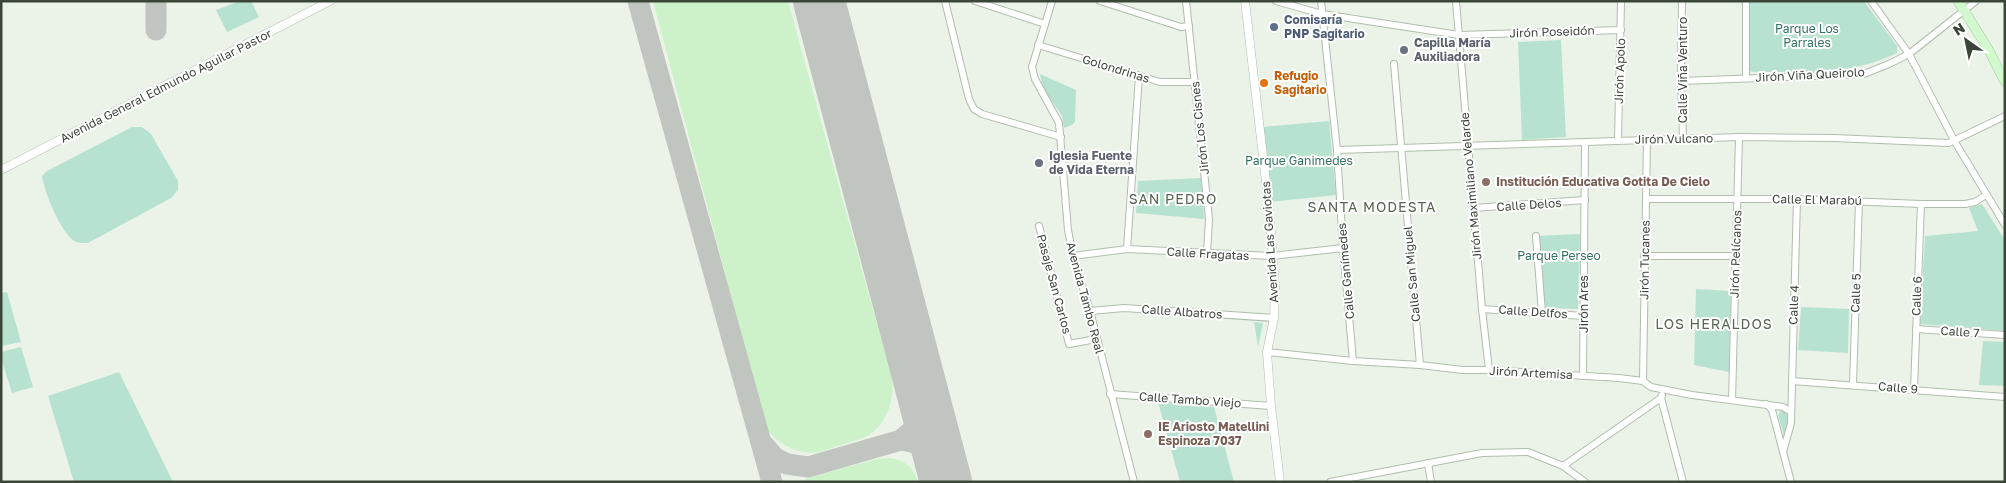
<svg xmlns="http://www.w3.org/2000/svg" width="2006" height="483" font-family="'Golos Text',sans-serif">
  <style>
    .green { fill: #b7e2d0 }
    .sand { fill: #cdf2c9 }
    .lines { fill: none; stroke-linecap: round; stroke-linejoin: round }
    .taxiway { stroke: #c1c5c0; stroke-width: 21 }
    .runway { stroke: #c1c5c0; stroke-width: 52 }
    .minor-casing { stroke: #b0bdad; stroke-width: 8 }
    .tertiary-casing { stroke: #b0bdad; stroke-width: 9 }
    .secondary-casing { stroke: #a4cd9e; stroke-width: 10 }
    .minor { stroke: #fff; stroke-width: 6 }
    .tertiary { stroke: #fff; stroke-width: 8 }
    .secondary { stroke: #d2f9cd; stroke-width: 9 }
    .service-dot { fill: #5c6f8a; stroke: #fff; stroke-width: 2 }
    .worship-dot { fill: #6b7280; stroke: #fff; stroke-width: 2 }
    .food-dot { fill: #e8710a; stroke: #fff; stroke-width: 2 }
    .education-dot { fill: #8d6e63; stroke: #fff; stroke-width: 2 }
    .labels { text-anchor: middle; stroke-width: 4; stroke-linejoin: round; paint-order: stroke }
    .service-label { font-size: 12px; font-weight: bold; fill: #4e5e75; stroke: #fff; text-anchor: start }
    .park-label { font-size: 12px; fill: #327161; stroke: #fff }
    .street-label { font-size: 12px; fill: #3c4638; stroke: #fff }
    .worship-label { font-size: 12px; font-weight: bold; fill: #5b616d; stroke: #fff; text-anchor: start }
    .food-label { font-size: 12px; font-weight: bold; fill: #c56008; stroke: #fff; text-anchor: start }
    .education-label { font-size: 12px; font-weight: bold; fill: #785e54; stroke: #fff; text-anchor: start }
    .neighbourhood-label { font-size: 14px; letter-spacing: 1px; fill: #576751; stroke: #fff }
  </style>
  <rect width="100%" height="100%" fill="#ebf3e9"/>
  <g class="green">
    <path d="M240,1H251L259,17L227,32L216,10Z"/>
    <path d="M1749,1H1864L1897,46V53C1850,76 1803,72 1752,72L1748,70Z"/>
    <path d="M1561,40L1566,137L1522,140L1518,42Z"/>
    <path d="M1040,74L1076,90L1075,122L1072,125L1064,128L1062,116L1043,88Z"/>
    <path d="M1329,121L1336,195L1270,202L1262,127Z"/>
    <path d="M132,127H142L151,134L178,181V190L171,198L88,243C84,243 79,243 76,242C61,235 44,191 42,176L47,171Z"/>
    <path d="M1201,178L1204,219L1136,213L1138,181Z"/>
    <path d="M1982,204L2005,240V331L1920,324L1925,236L1978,231L1969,208Z"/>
    <path d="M1580,234L1578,309L1541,308L1536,236Z"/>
    <path d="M1696,289L1731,291L1729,372L1694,365Z"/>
    <path d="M7,292L21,342L1,346V293Z"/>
    <path d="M1801,307L1849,309L1848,353L1798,350Z"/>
    <path d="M1254,322L1263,323L1258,347Z"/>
    <path d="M1983,341L2005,342V386L1979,385Z"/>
    <path d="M21,347L33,387L12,393L1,358V352Z"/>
    <path d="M119,372L173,482H74L48,396Z"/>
    <path d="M1158,402L1214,407L1234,482H1180Z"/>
    <path d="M1781,410L1787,413C1788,421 1787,429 1784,436L1778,415Z"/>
  </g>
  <g class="sand">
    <path d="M653,1H788L892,379C895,401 886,425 867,436C859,440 850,442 841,445C834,447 827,450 820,452C800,456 777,444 766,428Z"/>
    <path d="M890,458C905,460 914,468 918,482H800L807,478L877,459Z"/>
  </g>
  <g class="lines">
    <g class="taxiway">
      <path d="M156,1V30"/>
      <path d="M638,1L772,482"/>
      <path d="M901,440C923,443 929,448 942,465"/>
      <path d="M763,444L775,458L787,464L808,467L901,440L915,428L924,415L926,407"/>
    </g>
    <path class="runway" d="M819,1L946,482"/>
    <defs>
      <g id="minor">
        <path d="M945,1L969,99L974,109L982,114L1061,137"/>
        <path d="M975,1L1045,24"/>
        <path d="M1052,1L1032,67L1035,79L1059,123L1068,230L1073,256L1090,311L1134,482"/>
        <path d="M1100,1L1181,27L1189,26"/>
        <path d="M1186,1L1209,219L1207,254"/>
        <path d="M1276,1L1322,14L1459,35L1621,30"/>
        <path d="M1321,1L1337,150L1343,248L1353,361"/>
        <path d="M1456,1L1482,309L1489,370"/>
        <path d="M1682,1L1681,81L1683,138"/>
        <path d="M1871,1L1909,54L1955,142L2005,225"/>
        <path d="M1038,45L1160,82H1195"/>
        <path d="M1394,64L1420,365"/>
        <path d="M1746,78V1"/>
        <path d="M1681,81L1864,74L1889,64L1909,54L1976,1"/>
        <path d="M1618,140L1621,1"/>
        <path d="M1337,150L1739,137L1834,138L1949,143L2005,116"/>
        <path d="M1646,199H1797L1921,204H1965L1975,202L1986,195"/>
        <path d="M1473,208L1585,200"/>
        <path d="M1039,226L1069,344L1096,339"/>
        <path d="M1536,236L1542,313"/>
        <path d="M1127,249L1139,76"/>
        <path d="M1073,256L1127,249L1272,256L1343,248"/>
        <path d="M1644,256H1735"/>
        <path d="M1482,309L1584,316"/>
        <path d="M1090,311L1124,308L1274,318"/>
        <path d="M1916,329L2005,335"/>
        <path d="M1267,352L1353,361L1420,365L1463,370H1489L1619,378L1643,381L1651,387L1692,395L1783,407L1791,412"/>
        <path d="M1583,376L1585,142"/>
        <path d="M1643,381L1647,140"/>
        <path d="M1792,381L2005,397"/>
        <path d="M1853,384L1859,201"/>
        <path d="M1914,389L1921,204"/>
        <path d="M1110,394L1271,406"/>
        <path d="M1662,395L1661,398L1683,482"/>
        <path d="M1732,400L1739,137"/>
        <path d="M1766,404L1772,410L1791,482"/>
        <path d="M1783,452L1791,423L1797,199"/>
        <path d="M1428,463L1431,482"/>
        <path d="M1563,466L1661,398"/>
        <path d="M1330,482L1482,453L1528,452L1563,466L1585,482"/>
      </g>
      <g id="tertiary">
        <path d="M1245,1L1269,208L1275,286L1274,318L1267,352L1271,406L1280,482"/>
        <path d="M1,170L330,1"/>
      </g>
      <path id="secondary" d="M1958,1L1987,47L2005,82"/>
    </defs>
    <use href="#minor" class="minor-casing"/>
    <use href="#tertiary" class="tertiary-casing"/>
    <use href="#secondary" class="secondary-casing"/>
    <use href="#minor" class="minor"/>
    <use href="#tertiary" class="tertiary"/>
    <use href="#secondary" class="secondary"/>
  </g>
  <circle class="service-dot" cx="1274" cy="27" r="5"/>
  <g class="worship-dot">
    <circle cx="1404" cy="50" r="5"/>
    <circle cx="1039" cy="163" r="5"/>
  </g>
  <circle class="food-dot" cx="1264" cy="83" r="5"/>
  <g class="education-dot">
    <circle cx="1486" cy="182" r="5"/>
    <circle cx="1148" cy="434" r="5"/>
  </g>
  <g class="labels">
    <g class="service-label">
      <text x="1284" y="24">Comisaría<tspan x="1284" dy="14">PNP Sagitario</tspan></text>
    </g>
    <g class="park-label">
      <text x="1807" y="33">Parque Los<tspan x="1807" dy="14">Parrales</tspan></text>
      <text x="1299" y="165">Parque Ganimedes</text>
      <text x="1559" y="260">Parque Perseo</text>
    </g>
    <g class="street-label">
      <text transform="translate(1552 32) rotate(-2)" y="4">Jirón Poseidón</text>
      <text transform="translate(1116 69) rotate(17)" y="4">Golondrinas</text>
      <text transform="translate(1683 70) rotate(-90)" y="4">Calle Viña Venturo</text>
      <text transform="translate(1620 71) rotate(-88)" y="4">Jirón Apolo</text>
      <text transform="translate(1810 75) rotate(-3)" y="4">Jirón Viña Queirolo</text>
      <text transform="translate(166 86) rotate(-27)" y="4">Avenida General Edmundo Aguilar Pastor</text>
      <text transform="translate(1200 128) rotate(-96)" y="4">Jirón Los Cisnes</text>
      <text transform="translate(1674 139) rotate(-1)" y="4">Jirón Vulcano</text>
      <text transform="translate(1471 186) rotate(-95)" y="4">Jirón Maximiliano Velarde</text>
      <text transform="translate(1817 200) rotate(1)" y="4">Calle El Marabú</text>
      <text transform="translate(1529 205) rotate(-4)" y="4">Calle Delos</text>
      <text transform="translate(1270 242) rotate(-94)" y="4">Avenida Las Gaviotas</text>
      <text transform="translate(1208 254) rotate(3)" y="4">Calle Fragatas</text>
      <text transform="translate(1736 254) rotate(-88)" y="4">Jirón Pelícanos</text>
      <text transform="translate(1645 260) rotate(-89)" y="4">Jirón Tucanes</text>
      <text transform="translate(1346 271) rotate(-95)" y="4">Calle Ganímedes</text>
      <text transform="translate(1412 274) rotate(-95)" y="4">Calle San Miguel</text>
      <text transform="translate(1054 284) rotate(75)" y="4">Pasaje San Carlos</text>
      <text transform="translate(1856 293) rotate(-88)" y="4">Calle 5</text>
      <text transform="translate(1917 296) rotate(-88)" y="4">Calle 6</text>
      <text transform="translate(1085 298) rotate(75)" y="4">Avenida Tambo Real</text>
      <text transform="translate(1584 304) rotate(-90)" y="4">Jirón Ares</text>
      <text transform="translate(1794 305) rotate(-88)" y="4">Calle 4</text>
      <text transform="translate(1182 312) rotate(4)" y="4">Calle Albatros</text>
      <text transform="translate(1533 312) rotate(4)" y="4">Calle Delfos</text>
      <text transform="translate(1960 332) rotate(4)" y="4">Calle 7</text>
      <text transform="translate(1531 373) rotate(3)" y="4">Jirón Artemisa</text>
      <text transform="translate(1898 388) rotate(5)" y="4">Calle 9</text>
      <text transform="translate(1190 400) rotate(4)" y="4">Calle Tambo Viejo</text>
    </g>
    <g class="worship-label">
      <text x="1414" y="47">Capilla María<tspan x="1414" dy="14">Auxiliadora</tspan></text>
      <text x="1049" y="160">Iglesia Fuente<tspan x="1049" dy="14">de Vida Eterna</tspan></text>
    </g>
    <g class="food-label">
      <text x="1274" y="80">Refugio<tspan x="1274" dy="14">Sagitario</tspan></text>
    </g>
    <g class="education-label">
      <text x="1496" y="186">Institución Educativa Gotita De Cielo</text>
      <text x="1158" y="431">IE Ariosto Matellini<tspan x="1158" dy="14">Espinoza 7037</tspan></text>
    </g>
    <g class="neighbourhood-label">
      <text x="1173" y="204">SAN PEDRO</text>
      <text x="1372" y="212">SANTA MODESTA</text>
      <text x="1714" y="329">LOS HERALDOS</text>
    </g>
  </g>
  <rect width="2006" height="483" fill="none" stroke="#3c4638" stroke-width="5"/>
  <g transform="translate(1966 40) rotate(327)" stroke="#ffffff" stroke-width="4" paint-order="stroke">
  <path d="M0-4L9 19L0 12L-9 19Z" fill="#3c4638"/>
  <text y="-8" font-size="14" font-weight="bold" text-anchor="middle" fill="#3c4638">N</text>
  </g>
</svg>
